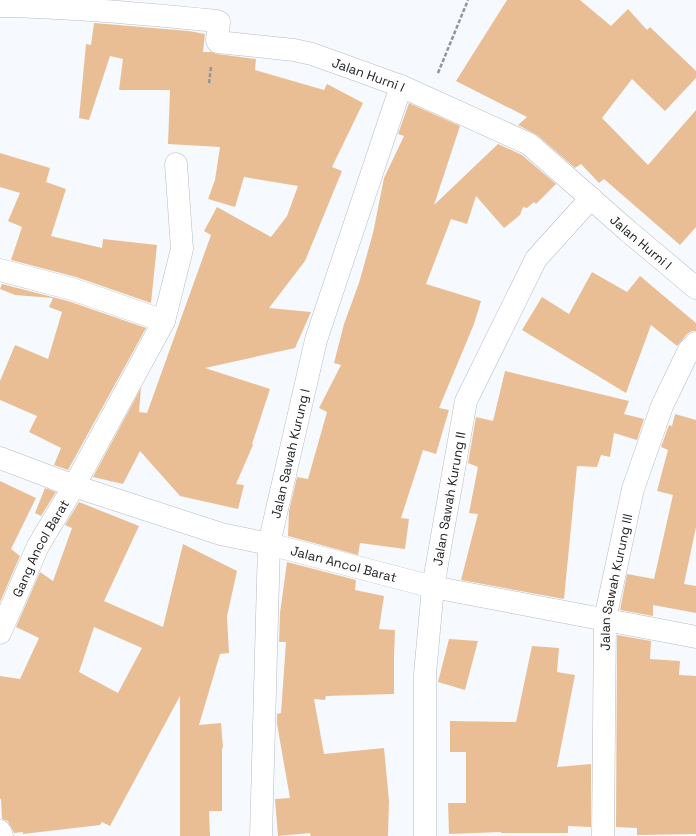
<svg xmlns="http://www.w3.org/2000/svg" width="696" height="836" font-family="'Space Grotesk',sans-serif">
  <style>
    .building { fill: #eabe94; fill-rule: evenodd }
    .lines { fill: none; stroke-linecap: round; stroke-linejoin: round }
    .street-casing { stroke: #b6bcc3; stroke-width: 23 }
    .path { stroke: #929599; stroke-width: 2.5; stroke-dasharray: 4 2; stroke-linecap: butt }
    .street { stroke: #fff; stroke-width: 22 }
    .labels { text-anchor: middle; stroke-width: 3; stroke-linejoin: round; paint-order: stroke }
    .street-label { font-size: 13px; fill: #202225; stroke: #fff }
  </style>
  <rect width="100%" height="100%" fill="#f6fafe"/>
  <g class="building">
    <path d="M507,0H580L611,26L628,9L647,30L650,27L696,71V78L665,111L632,79L602,118L648,165L696,110V227L680,245L604,179L599,183L581,164L575,168L537,135L518,125L527,117L456,81Z"/>
    <path d="M94,23L189,31L205,34L203,52H211L217,54L256,59L255,70L324,90L327,84L363,103L332,167L342,171L305,261L269,308L311,312L295,348L205,368L270,389L252,444L253,445L236,484L244,485L238,509L180,496L140,451L123,484L93,477L141,388L139,412L147,413L211,235L204,231L217,207L271,237L287,216L298,186L244,177L235,207L208,199L215,180L220,147L168,144L170,90H119L123,59L110,56L89,120L79,118L86,44L91,45Z"/>
    <path d="M409,103L460,126L434,205L498,144L522,155L556,184L536,204L534,202L527,208L523,207L520,215L504,228L476,196L467,224L451,219L426,284L481,301L474,324L439,408L449,410L436,454L423,450L401,518L409,519L405,549L360,543L358,555L288,536L289,511L297,477L308,479L327,412L319,408L341,365L334,363L344,324L359,283L373,233L384,178L404,136L398,134Z"/>
    <path d="M0,153L50,168L46,182L66,189L51,236L102,248L103,239L157,245L151,303L76,277L11,260L22,227L8,221L20,193L0,187Z"/>
    <path d="M592,272L627,292L640,276L696,323V331H692L687,334L677,346L651,325L626,393L522,330L542,297L569,314Z"/>
    <path d="M2,284L68,301L146,328L68,470L54,465L61,448L29,432L37,416L0,400V381L15,345L48,359L62,312L49,307L53,298L15,295L0,289Z"/>
    <path d="M505,371L629,401L624,414L644,419L637,440L614,433L610,457L601,455L597,467L577,466L564,599L461,580L478,514L469,513L478,467L468,463L476,417L493,421Z"/>
    <path d="M675,414L696,420V527L684,584L696,586V613L653,605V616L620,610L627,574L654,579L673,495L657,491L668,450L661,447L669,425L672,426Z"/>
    <path d="M0,481L36,498L11,549L20,556L0,602Z"/>
    <path d="M45,488L56,492L41,516L35,513Z"/>
    <path d="M79,502L139,526L104,601L163,627L183,544L237,571L227,616L229,653L220,654L199,725L221,723L223,748H222V811H209L210,836H180V696L110,826L102,822L100,825L23,834V832L14,833L8,821L2,819L1,799H0V676L20,679L39,638L16,627L40,572L53,581L72,528L65,525ZM94,627L142,648L118,693L79,672Z"/>
    <path d="M287,562L356,580L355,590L384,596L379,629L395,630L394,656V694L326,696L325,700L314,699L324,754L384,748L389,801L388,836H311L310,833L278,836L275,799L290,798L277,724V714L281,713L286,642H279L280,613Z"/>
    <path d="M617,635L651,641L650,659L680,661L679,675L696,676V834L637,835V828L616,827Z"/>
    <path d="M449,639L478,641L465,690L438,682Z"/>
    <path d="M532,646L559,648L557,672L575,675L557,767L591,764V827L568,826V833H501V832L449,834L448,803H466V752H450V721L516,722Z"/>
  </g>
  <g class="lines">
    <defs>
      <g id="street">
        <path id="s1" d="M0,6C73,7 145,14 217,21L219,22L217,40L218,42L294,50L312,54L401,86L529,144L628,231L696,288"/>
        <path d="M0,270L72,289L164,321"/>
        <path id="s2" d="M0,458L74,486L221,534L269,544L433,587L696,637"/>
        <path id="s3" d="M0,633L38,546L74,486L164,321L182,249L176,164"/>
        <path d="M0,831L2,836"/>
        <path id="s4" d="M261,836L269,544L316,340L401,86"/>
        <path id="s5" d="M425,836V674L433,587L466,401L536,259L591,198"/>
        <path id="s6" d="M603,836L605,619L633,489L662,406L689,350L696,343"/>
      </g>
    </defs>
    <use href="#street" class="street-casing"/>
    <g class="path">
      <path d="M438,73L468,0"/>
      <path d="M209,83L211,67"/>
    </g>
    <use href="#street" class="street"/>
  </g>
  <g class="labels">
    <g class="street-label">
      <text dy="5" stroke="none"><textPath href="#s1" startOffset="395">Jalan Hurni I</textPath></text>
      <text dy="5" stroke="none"><textPath href="#s1" startOffset="719">Jalan Hurni I</textPath></text>
      <text dy="5" stroke="none"><textPath href="#s4" startOffset="385">Jalan Sawah Kurung I</textPath></text>
      <text dy="5" stroke="none"><textPath href="#s5" startOffset="339">Jalan Sawah Kurung II</textPath></text>
      <text dy="5" stroke="none"><textPath href="#s3" startOffset="94">Gang Ancol Barat</textPath></text>
      <text dy="5" stroke="none"><textPath href="#s2" startOffset="360">Jalan Ancol Barat</textPath></text>
      <text dy="5" stroke="none"><textPath href="#s6" startOffset="255">Jalan Sawah Kurung III</textPath></text>
    </g>
  </g>
</svg>
